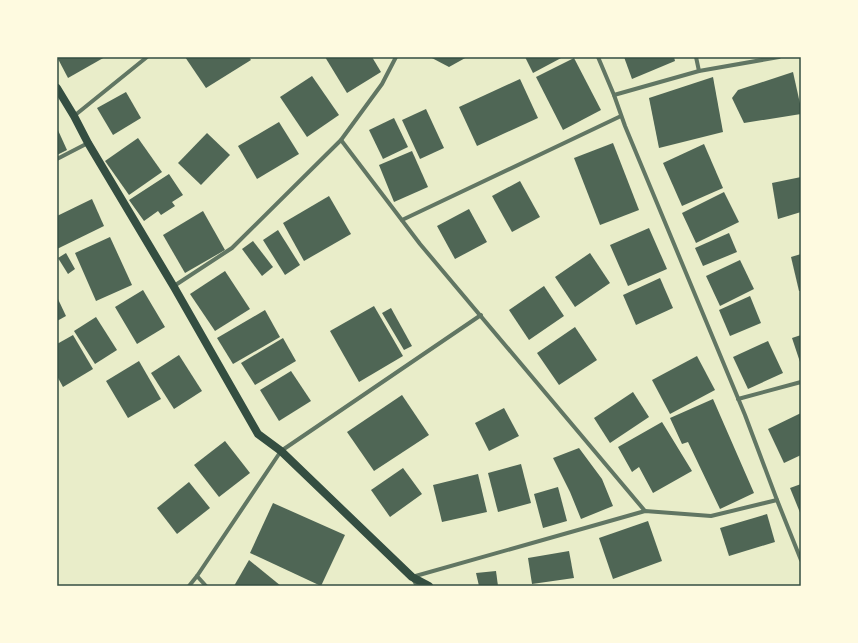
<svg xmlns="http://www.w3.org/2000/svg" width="858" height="643" font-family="'Nunito Sans',sans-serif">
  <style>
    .building { fill: #4f6655 }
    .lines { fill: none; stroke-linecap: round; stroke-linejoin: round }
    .minor { stroke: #617663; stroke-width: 4 }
    .secondary { stroke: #344e41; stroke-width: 8 }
    .neatline { fill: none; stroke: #344e41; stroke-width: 1.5 }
  </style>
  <rect width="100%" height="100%" fill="#e9edc9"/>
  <g class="building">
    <path d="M57,57H105L68,78Z"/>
    <path d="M185,57H249L251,60L206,88Z"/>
    <path d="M325,57H372L381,72L347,93Z"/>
    <path d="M430,57H467L449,67Z"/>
    <path d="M525,57H563L533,73Z"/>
    <path d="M624,57H674L675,61L632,79Z"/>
    <path d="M574,58L601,110L563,130L536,77Z"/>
    <path d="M793,72L801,108V114L744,123L732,98L738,90Z"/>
    <path d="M312,76L339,115L307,137L280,97Z"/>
    <path d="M713,77L723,132L659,148L649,98Z"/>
    <path d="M520,79L538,118L477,146L459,107Z"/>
    <path d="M126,92L141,118L113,135L97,108Z"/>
    <path d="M426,109L444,148L420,159L402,120Z"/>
    <path d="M394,118L408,147L383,159L369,130Z"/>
    <path d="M279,122L299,154L257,179L238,146Z"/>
    <path d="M57,128L67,150L57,155Z"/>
    <path d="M207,133L230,155L201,185L178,163Z"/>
    <path d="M138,138L162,172L129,195L105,161Z"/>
    <path d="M613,143L639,210L600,225L574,158Z"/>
    <path d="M704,144L723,188L682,206L663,163Z"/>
    <path d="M412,151L428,187L394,202L379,165Z"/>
    <path d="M169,174L183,195L172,202L175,206L161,215L158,211L144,221L129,200Z"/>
    <path d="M801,177V212L778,219L772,183Z"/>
    <path d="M520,181L540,217L512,232L492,196Z"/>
    <path d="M724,192L739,222L696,243L682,213Z"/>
    <path d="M329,196L351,234L304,261L283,223Z"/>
    <path d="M92,199L104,226L57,249V216Z"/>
    <path d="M469,209L487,242L455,259L437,226Z"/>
    <path d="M203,211L225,250L185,273L163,235Z"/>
    <path d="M649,228L667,269L628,286L610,245Z"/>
    <path d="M278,230L300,265L285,275L263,240Z"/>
    <path d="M729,233L737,252L703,266L695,248Z"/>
    <path d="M110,237L132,285L96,301L75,253Z"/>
    <path d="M253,241L273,267L262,276L242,249Z"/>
    <path d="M66,253L75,269L68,274L58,258Z"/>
    <path d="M590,253L610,283L575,307L555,277Z"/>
    <path d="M801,254V291H799L791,257Z"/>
    <path d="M740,260L754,289L720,306L706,276Z"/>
    <path d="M225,271L250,309L215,331L190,294Z"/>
    <path d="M660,278L673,308L636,325L623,295Z"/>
    <path d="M544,286L564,316L529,340L509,310Z"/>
    <path d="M143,290L165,327L137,344L115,307Z"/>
    <path d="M750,296L761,323L730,336L719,310Z"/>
    <path d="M57,297L66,316L57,321Z"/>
    <path d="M374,306L403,356L359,382L330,331Z"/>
    <path d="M391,308L412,346L404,350L382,313Z"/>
    <path d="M265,310L280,337L233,364L217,338Z"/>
    <path d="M96,317L117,350L95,364L74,331Z"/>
    <path d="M575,327L597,360L559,385L537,353Z"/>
    <path d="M73,335L93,369L63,387L57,376V344Z"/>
    <path d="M801,335V365L792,338Z"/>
    <path d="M283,338L296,361L255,385L241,363Z"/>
    <path d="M768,341L783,373L748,389L733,357Z"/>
    <path d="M179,355L202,391L174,409L151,373Z"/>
    <path d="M697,356L715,390L670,414L652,380Z"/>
    <path d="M139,361L161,399L128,418L106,381Z"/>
    <path d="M291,371L311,401L279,421L260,390Z"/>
    <path d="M633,392L649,417L610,443L594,418Z"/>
    <path d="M402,395L429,435L374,471L347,432Z"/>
    <path d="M713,399L754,493L720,509L688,442L682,444L670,418Z"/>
    <path d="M504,408L519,436L489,451L475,423Z"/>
    <path d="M801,413V455L784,463L768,429Z"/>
    <path d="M662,422L692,471L653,493L639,467L632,472L618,447Z"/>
    <path d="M225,441L250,473L219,497L194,465Z"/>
    <path d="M579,448L602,479L613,506L581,519L570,492L553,458Z"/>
    <path d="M521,464L531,503L498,512L488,473Z"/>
    <path d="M403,468L422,494L390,517L371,490Z"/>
    <path d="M478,474L487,512L442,522L433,485Z"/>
    <path d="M189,482L210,508L177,534L157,508Z"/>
    <path d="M801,484V515L790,488Z"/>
    <path d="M558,487L567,521L543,528L534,494Z"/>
    <path d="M273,503L345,535L321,586L250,553Z"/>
    <path d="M767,514L775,542L729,556L720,528Z"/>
    <path d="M648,521L662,561L613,579L599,538Z"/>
    <path d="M569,551L574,578L532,584L528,558Z"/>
    <path d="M249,560L281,586H234Z"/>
    <path d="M496,571L498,586H479L476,573Z"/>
  </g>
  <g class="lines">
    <g class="minor">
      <path d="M598,57L614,95L625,126L745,415L777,500L801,560"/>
      <path d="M696,57L699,71"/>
      <path d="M614,95L699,71L779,57"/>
      <path d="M74,116L147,57"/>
      <path d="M341,140L420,244L645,511"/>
      <path d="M57,159L88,143"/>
      <path d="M402,220L621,116"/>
      <path d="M174,286L232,248L341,140L382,84L396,57"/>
      <path d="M738,399L801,382"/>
      <path d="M197,576L206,586"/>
      <path d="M189,586L197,576L281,451L481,315"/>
      <path d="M417,586L412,577L645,511L711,516L777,500"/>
    </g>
    <path class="secondary" d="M57,88L74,116L88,143L174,287L258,434L281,451L412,577L429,586"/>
  </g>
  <rect width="858" height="643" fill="none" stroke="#fefae0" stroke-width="116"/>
  <rect x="58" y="58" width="742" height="527" class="neatline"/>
</svg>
